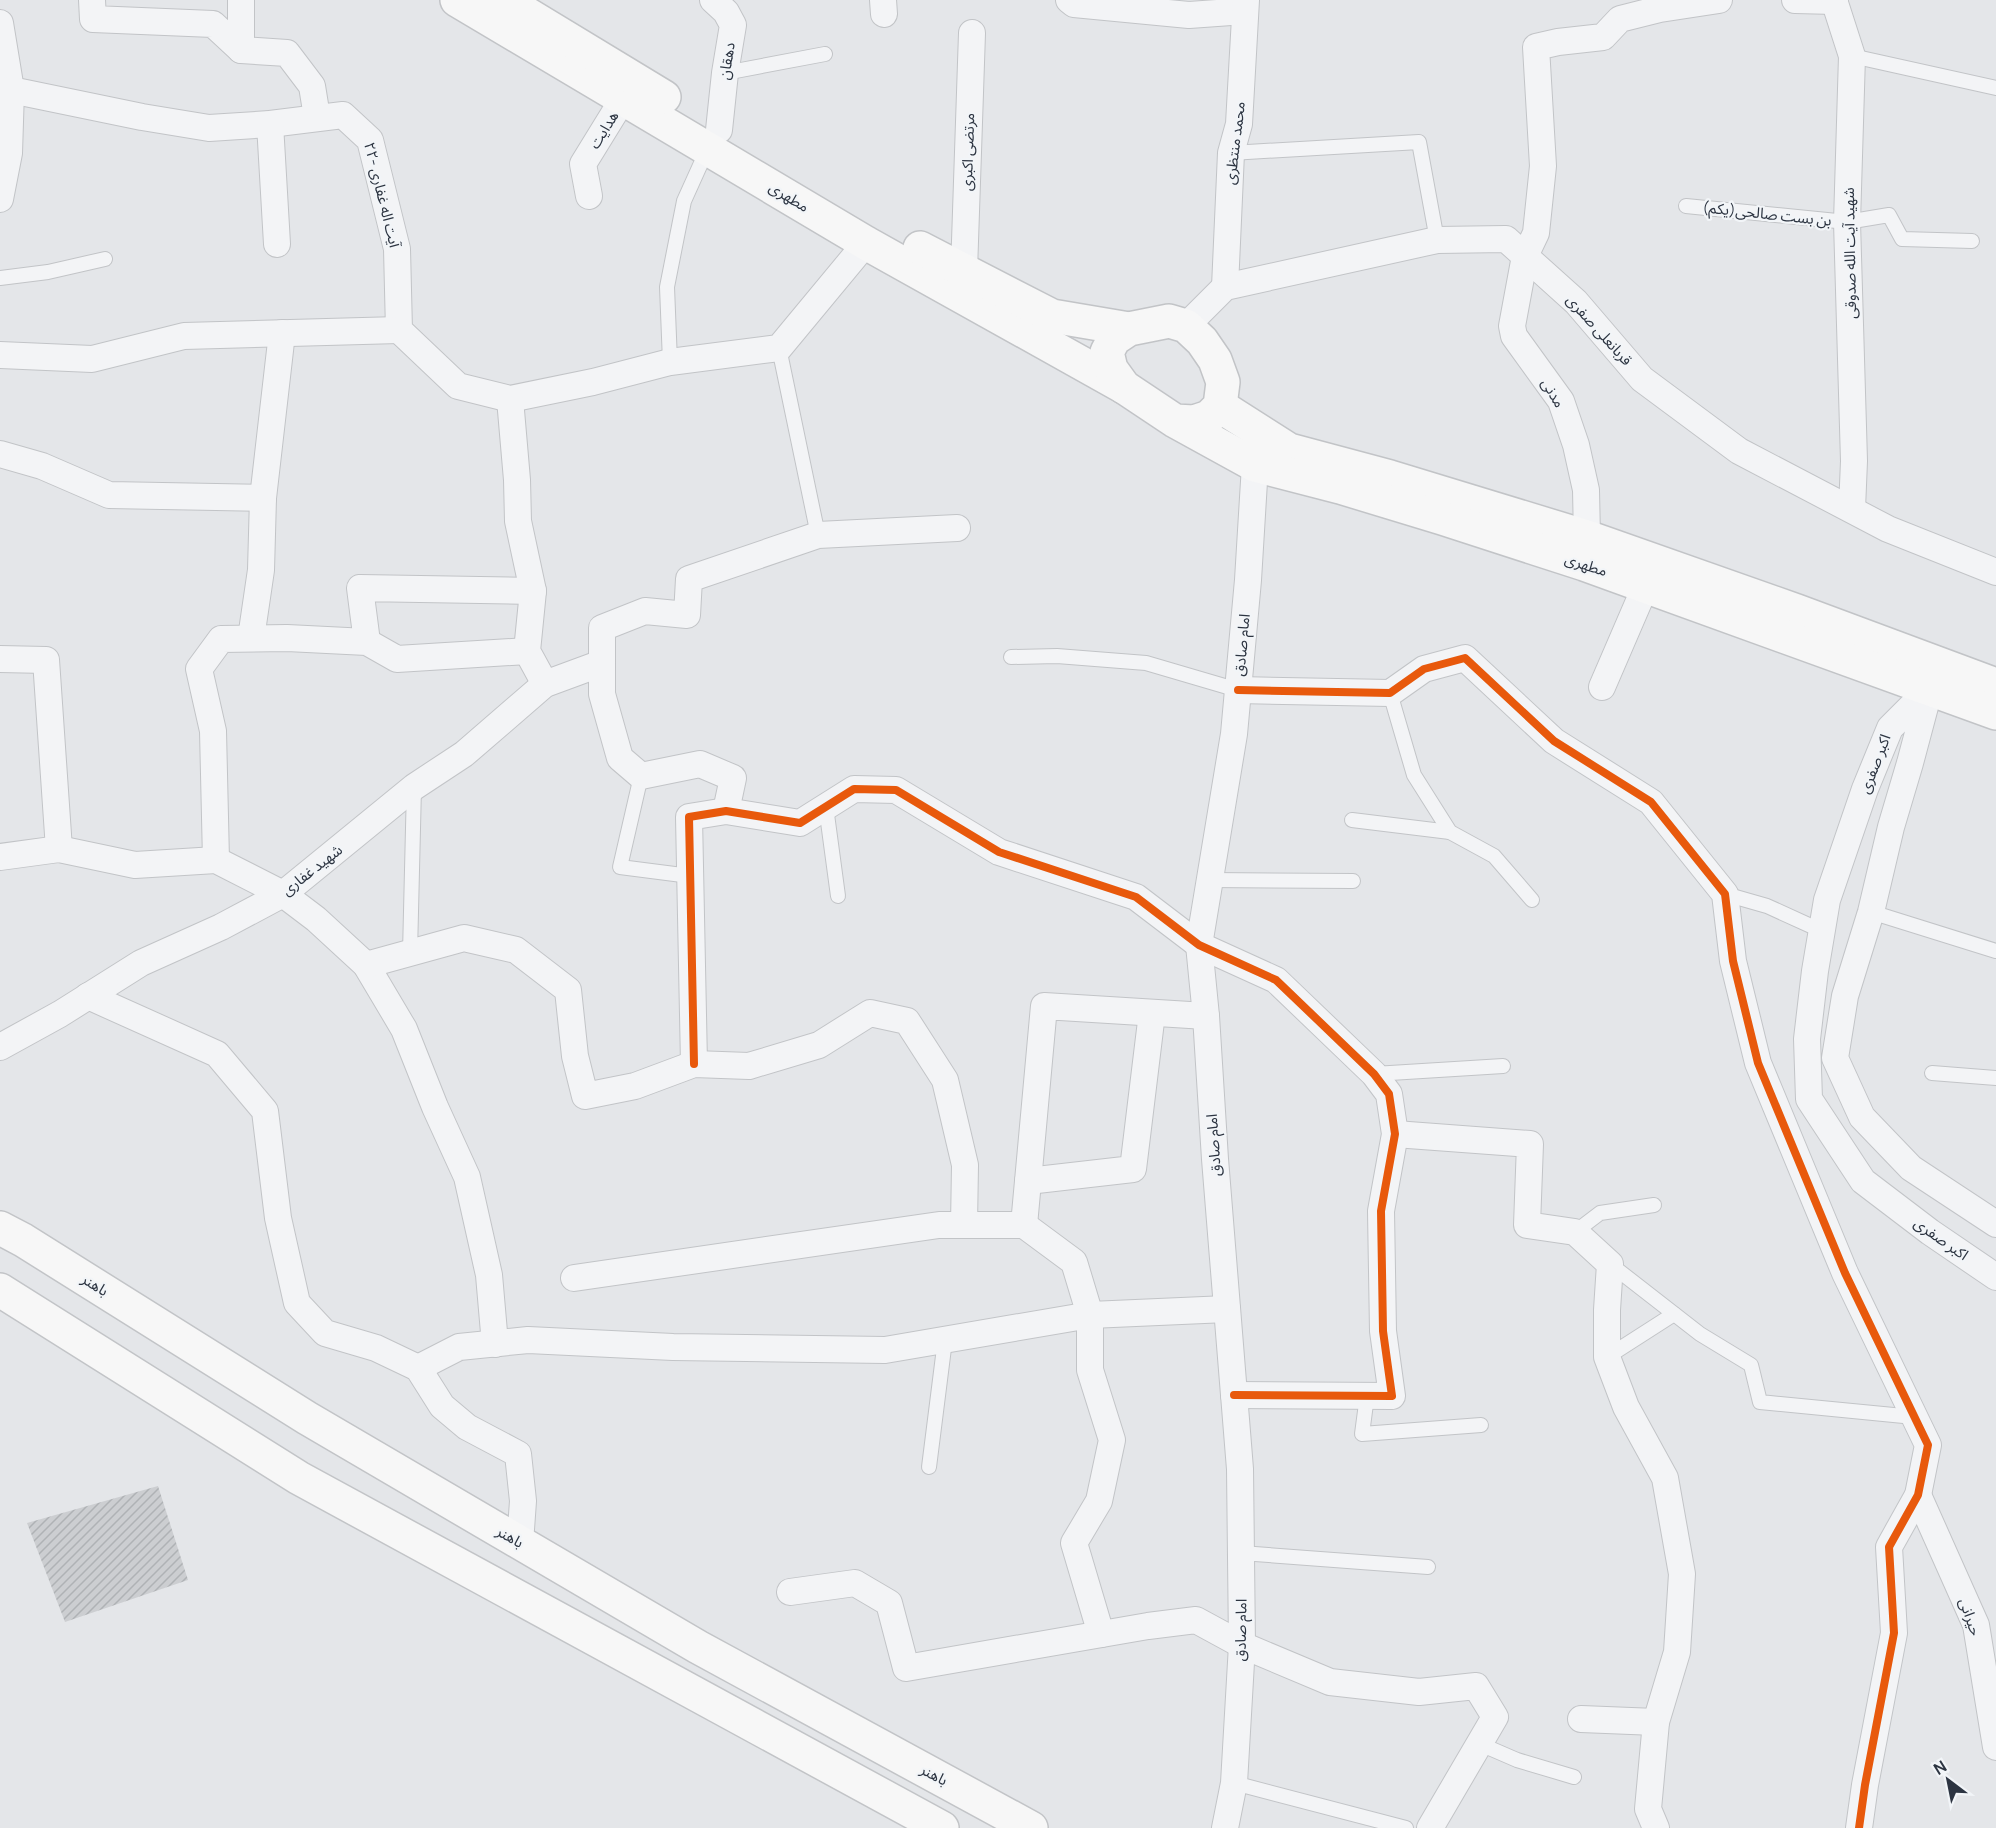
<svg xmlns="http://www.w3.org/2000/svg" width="1996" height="1828" font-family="Manrope,'Noto Sans Arabic',sans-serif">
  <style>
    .building { fill: url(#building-hatch) }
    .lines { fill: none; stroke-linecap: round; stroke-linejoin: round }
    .service-casing { stroke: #c2c4c7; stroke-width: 16 }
    .minor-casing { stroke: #c2c4c7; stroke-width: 28 }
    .secondary-casing { stroke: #c2c4c7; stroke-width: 36 }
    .service { stroke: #f3f4f6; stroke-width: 14 }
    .minor { stroke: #f3f4f6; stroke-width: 26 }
    .secondary { stroke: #f7f7f7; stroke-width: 33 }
    .cycleway-casing { stroke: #f2f5f8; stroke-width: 11 }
    .cycleway { stroke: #e8590c; stroke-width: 8 }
    .labels { text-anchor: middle; stroke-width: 4.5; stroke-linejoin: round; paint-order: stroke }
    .street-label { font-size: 15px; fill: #2c3441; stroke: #f2f5f8 }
  </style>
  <defs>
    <pattern id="building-hatch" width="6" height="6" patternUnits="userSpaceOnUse" patternTransform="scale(1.5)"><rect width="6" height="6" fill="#ccced1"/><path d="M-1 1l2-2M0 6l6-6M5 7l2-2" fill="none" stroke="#afb2b5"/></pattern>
  </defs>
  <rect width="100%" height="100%" fill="#e4e6e9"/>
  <path class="building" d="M158,1486L188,1580L65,1622L27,1523Z"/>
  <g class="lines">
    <defs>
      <g id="service">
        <path d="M1852,56L1996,88"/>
        <path d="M725,73L825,54"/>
        <path d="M1231,153L1419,142L1437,240"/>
        <path d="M1686,206L1847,222L1889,215L1902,239L1972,241"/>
        <path d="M0,278L48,272L105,259"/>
        <path d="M779,348L818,535"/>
        <path d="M670,362L667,287L684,201L707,150"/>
        <path d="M1011,657L1057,656L1146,663L1238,690"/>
        <path d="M1390,693L1414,775L1450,832L1494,856L1532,900"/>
        <path d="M641,776L620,867L690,876"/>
        <path d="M826,807L838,896"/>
        <path d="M1352,820L1450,832"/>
        <path d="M1209,880L1353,881"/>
        <path d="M1725,894L1767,906L1822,931"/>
        <path d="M1871,912L1996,951"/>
        <path d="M410,953L414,787"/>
        <path d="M1932,1073L1996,1078"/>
        <path d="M1374,1074L1503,1066"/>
        <path d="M1575,1232L1600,1213L1654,1205"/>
        <path d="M1610,1264L1700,1334L1751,1365L1760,1402L1914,1417"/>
        <path d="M1607,1357L1674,1314"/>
        <path d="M1367,1396L1362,1434L1481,1425"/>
        <path d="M929,1467L945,1340"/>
        <path d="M1241,1553L1428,1567"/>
        <path d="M1480,1744L1517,1760L1574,1777"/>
        <path d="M1234,1783L1406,1828"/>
      </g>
      <g id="minor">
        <path d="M92,0L93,19L213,24L241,50L287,53L312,86L317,117"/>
        <path d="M713,0L726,12L733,25L725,73L719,130"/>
        <path d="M883,0L884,14"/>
        <path d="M1069,0L1074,4L1189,15L1245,11"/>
        <path d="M1795,0L1835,1"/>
        <path d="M1834,0L1852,56L1847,222L1854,461L1852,509"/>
        <path d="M0,23L11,90L9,153L0,199"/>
        <path d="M241,50V0"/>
        <path d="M0,91L11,90L142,117L209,128L270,124L343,115L370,140L397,249L399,330L458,386L510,399L593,382L670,362L779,348L866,243"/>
        <path d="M270,124L277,244"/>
        <path d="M589,196L583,164L623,99"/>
        <path d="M964,271L972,33"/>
        <path d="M1225,287L1231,153L1239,124L1246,0"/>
        <path d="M1186,326L1225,287L1437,240L1506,239L1576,302L1642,379L1739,451L1888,529L1996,572"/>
        <path d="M0,355L92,359L184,336L399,330"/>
        <path d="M510,399L517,480L518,521L533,591L527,651L545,684"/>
        <path d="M0,454L42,466L109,495L263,498"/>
        <path d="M1585,553L1587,537L1586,490L1576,445L1561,401L1514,336L1512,326L1525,256L1536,233L1543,166L1536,47L1558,42L1603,37L1620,19L1660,9L1719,0"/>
        <path d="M251,638L261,570L263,498L282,333"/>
        <path d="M367,642L360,588L533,591"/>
        <path d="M0,659L46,660L59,849"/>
        <path d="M1602,687L1646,585"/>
        <path d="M1238,690L1390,693L1424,669L1465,658L1554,741L1651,802L1725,894L1733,961L1758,1063L1845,1273L1928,1445L1918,1495L1889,1547L1894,1633L1865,1785L1859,1828"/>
        <path d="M726,811L733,778L700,764L641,776L620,758L602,694V628L645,611L687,615L689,579L818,535L957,528"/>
        <path d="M0,857L59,849L135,865L216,860L283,894L316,919L366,965L404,1029L435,1107L467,1177L489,1275L495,1344"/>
        <path d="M216,860L213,731L199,669L221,639L287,638L367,642L397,659L527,651"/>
        <path d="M366,965L464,938L516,950L568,990L575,1056L585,1096L635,1086L694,1064L749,1066L819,1045L870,1013L907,1021L945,1080L965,1165L964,1225"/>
        <path d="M88,996L217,1054L265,1111L278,1218L297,1303L325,1333L376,1348L418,1368L442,1406L467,1427L518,1454L523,1501L520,1543"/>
        <path d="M0,1047L60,1014L141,963L221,927L283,894L414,787L464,754L545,684L602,663"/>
        <path d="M694,1064L689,817L726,811L800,823L854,789L896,790L999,852L1136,897L1199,945L1276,980L1374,1074L1389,1094L1395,1134L1381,1211L1383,1331L1392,1396L1234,1395"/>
        <path d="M1395,1134L1530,1144L1527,1225L1575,1232L1610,1264L1607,1310V1357L1626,1407L1665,1478L1682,1574L1677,1652L1656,1722L1648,1809L1656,1828"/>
        <path d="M1028,1181L1133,1169L1152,1013"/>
        <path d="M1996,1224L1911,1168L1862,1117L1835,1058L1845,996L1871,912L1891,827L1910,763L1930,688L1890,728L1865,789L1827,900L1815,971L1807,1039L1809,1099L1863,1181L1930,1232L1996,1277"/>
        <path d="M1024,1225L1044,1006L1206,1016"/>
        <path d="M574,1278L939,1225H1024L1074,1262L1090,1315V1370L1112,1440L1099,1501L1074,1543L1101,1634"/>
        <path d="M418,1368L459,1347L528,1340L673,1347L885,1350L1090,1315L1227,1309"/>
        <path d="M1918,1495L1976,1625L1996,1747"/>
        <path d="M790,1592L855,1583L889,1603L906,1668L1148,1626L1196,1620L1242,1645L1330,1682L1419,1692L1476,1686L1495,1717L1430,1828"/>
        <path d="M1581,1719L1656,1722"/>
        <path d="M1225,1828L1234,1783L1242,1645L1240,1469L1215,1159L1206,1016L1199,945L1234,734L1248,580L1255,465"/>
      </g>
      <g id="secondary">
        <path d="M457,0L866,243L1124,387"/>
        <path d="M504,0L664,97"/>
        <path d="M920,248L1052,316L1129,329"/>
        <path d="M1220,406L1289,450L1390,477L1587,537L1797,611L1996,685"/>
        <path d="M1175,421L1194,422L1209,417L1220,406L1223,382L1215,360L1202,341L1186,326L1169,321L1129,329L1114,339L1107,352L1111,369L1124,387L1175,421L1255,465L1340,487L1442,518L1584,564L1996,713"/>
        <path d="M0,1228L23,1240L307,1418L698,1647L1031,1828"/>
        <path d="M0,1290L299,1478L942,1828"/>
      </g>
    </defs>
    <use href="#service" class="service-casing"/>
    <use href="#minor" class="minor-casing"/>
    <use href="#secondary" class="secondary-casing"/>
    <use href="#service" class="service"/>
    <use href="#minor" class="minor"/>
    <use href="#secondary" class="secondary"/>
    <defs>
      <g id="cycleway">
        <path d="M1238,690L1390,693L1424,669L1465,658L1554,741L1651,802L1725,894L1733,961L1758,1063L1845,1273L1928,1445L1918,1495L1889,1547L1894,1633L1865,1785L1859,1828"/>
        <path d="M694,1064L689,817L726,811L800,823L854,789L896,790L999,852L1136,897L1199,945L1276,980L1374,1074L1389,1094L1395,1134L1381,1211L1383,1331L1392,1396L1234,1395"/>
      </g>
    </defs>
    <use href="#cycleway" class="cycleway-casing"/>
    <use href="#cycleway" class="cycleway"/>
  </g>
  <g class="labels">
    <g class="street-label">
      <text transform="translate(727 61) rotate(-81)" y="5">دهقان</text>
      <text transform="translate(604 130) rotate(-58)" y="5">هدایت</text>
      <text transform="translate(1235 143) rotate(-83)" y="5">محمد منتظری</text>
      <text transform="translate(968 152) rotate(-88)" y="5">مرتضی اکبری</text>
      <text transform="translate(382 195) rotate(76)" y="5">۲۲- آیت اله غفاری</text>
      <text transform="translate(789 197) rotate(31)" y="5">مطهری</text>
      <text transform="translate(1767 214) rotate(6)" y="5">بن بست صالحی(یکم)</text>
      <text transform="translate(1850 253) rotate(-91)" y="5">شهید آیت الله صدوقی</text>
      <text transform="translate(1599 330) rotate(48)" y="5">قربانعلی صفری</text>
      <text transform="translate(1553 393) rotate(59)" y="5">مدنی</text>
      <text transform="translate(1586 565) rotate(18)" y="5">مطهری</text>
      <text transform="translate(1242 645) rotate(-85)" y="5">امام صادق</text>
      <text transform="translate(1875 764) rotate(-69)" y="5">اکبر صفری</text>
      <text transform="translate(312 870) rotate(-38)" y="5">شهید غفاری</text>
      <text transform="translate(1214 1145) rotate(-94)" y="5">امام صادق</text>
      <text transform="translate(1941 1239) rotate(35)" y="5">اکبر صفری</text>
      <text transform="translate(95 1285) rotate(32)" y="5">باهنر</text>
      <text transform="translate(510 1537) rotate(30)" y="5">باهنر</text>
      <text transform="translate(1970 1617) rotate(71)" y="5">حیرانی</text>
      <text transform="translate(1241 1630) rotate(-89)" y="5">امام صادق</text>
      <text transform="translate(934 1775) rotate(28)" y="5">باهنر</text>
    </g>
  </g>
  <g transform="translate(1948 1780) rotate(328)" stroke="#f2f5f8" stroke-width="4.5" paint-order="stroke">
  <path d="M0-4.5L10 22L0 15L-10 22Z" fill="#2c3441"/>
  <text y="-9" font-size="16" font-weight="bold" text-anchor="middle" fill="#2c3441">N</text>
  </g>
</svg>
